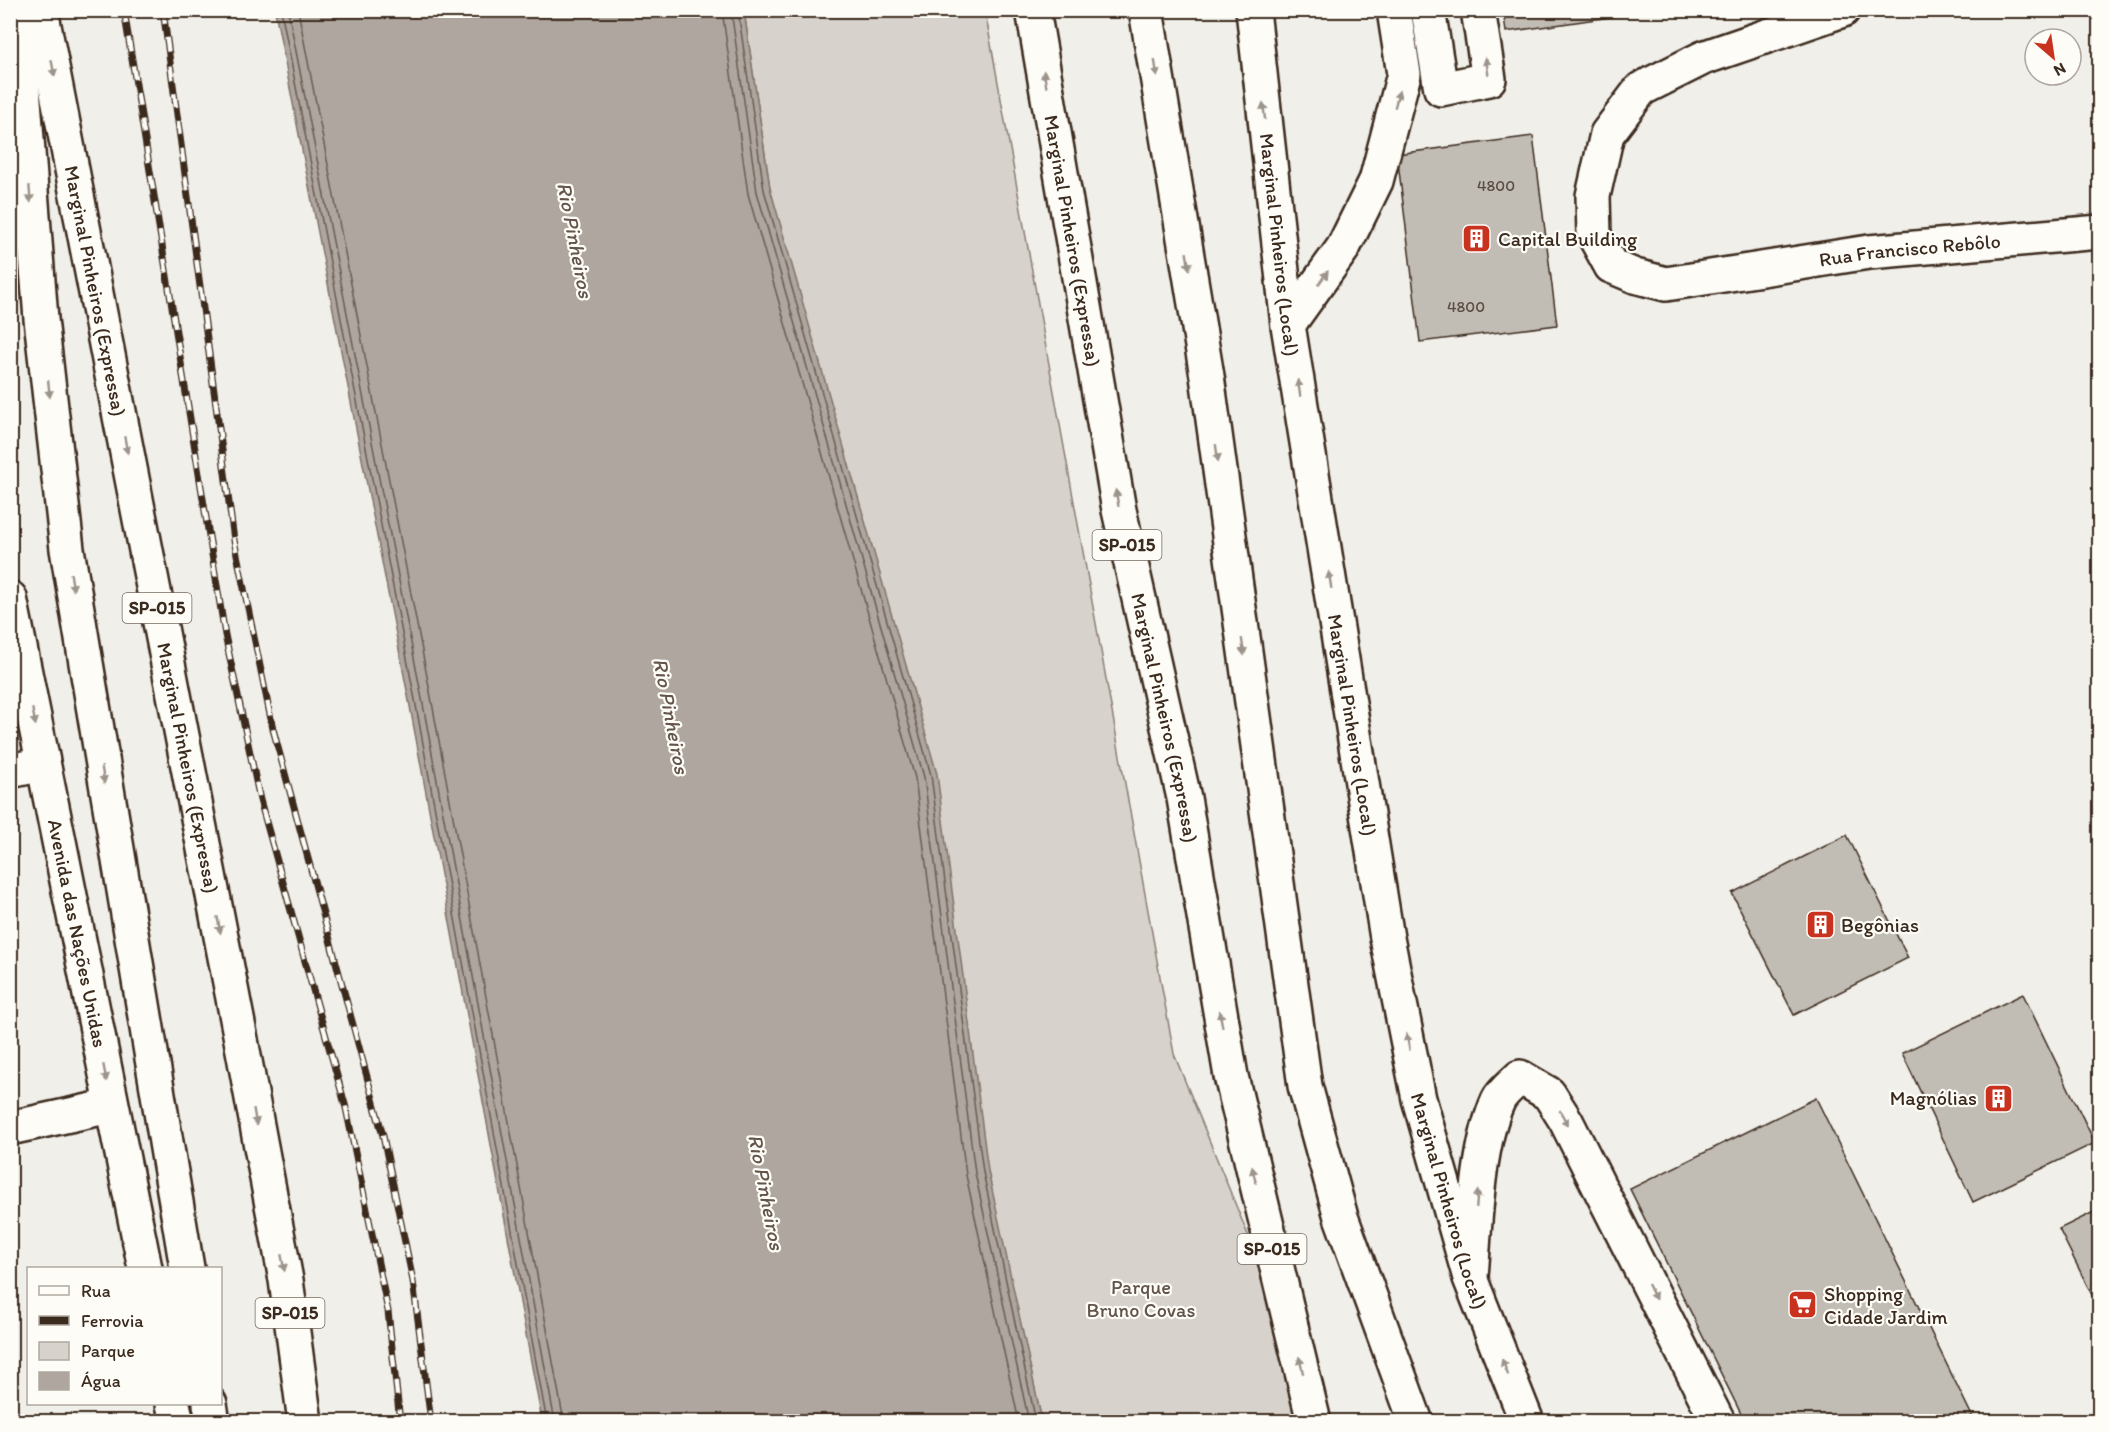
<svg xmlns="http://www.w3.org/2000/svg" width="2110" height="1432" font-family="Itim,sans-serif">
  <style>
    .green { fill: #d7d2cc; stroke: #897e75; stroke-width: 1.5 }
    .water { fill: #aea69f; stroke: #80746b; stroke-width: 1.5 }
    .lines { fill: none; stroke-linecap: round; stroke-linejoin: round }
    .shore { stroke: #695c52; stroke-width: 1.5 }
    .building { fill: #c1bcb4; stroke: #3b2a1e; stroke-width: 1.5 }
    .minor-casing { stroke: #3b2a1e; stroke-width: 38 }
    .highway-casing { stroke: #3b2a1e; stroke-width: 38 }
    .minor { stroke: #fdfcf7; stroke-width: 33 }
    .highway { stroke: #fdfcf7; stroke-width: 33 }
    .rail-casing { stroke: #3b2a1e; stroke-width: 7 }
    .rail { stroke: #fdfcf7; stroke-width: 4.5; stroke-dasharray: 14; stroke-linecap: butt }
    .oneway { fill: #9c938a }
    .labels { text-anchor: middle; stroke-width: 4.5; stroke-linejoin: round; paint-order: stroke }
    .number-label { font-size: 16px; fill: #5c4e44 }
    .shield { fill: #fdfcf7; stroke: #75695f; stroke-width: 1.5 }
    .shield-label { font-size: 18px; font-weight: bold; fill: #3b2a1e }
    .poi-label { font-size: 20px; fill: #3b2a1e; stroke: #fdfcf7; text-anchor: start }
    .street-label { font-size: 20px; fill: #3b2a1e; stroke: #fdfcf7 }
    .park-label { font-size: 20px; fill: #62544a; stroke: #fdfcf7 }
    .water-label { font-size: 21px; font-style: italic; fill: #63554b; stroke: #fdfcf7 }
  </style>
  <rect width="100%" height="100%" fill="#f1efea"/>
  <filter id="ink" filterUnits="userSpaceOnUse"><feTurbulence type="fractalNoise" baseFrequency=".0167" numOctaves="2"/><feDisplacementMap in="SourceGraphic" scale="12" xChannelSelector="R" yChannelSelector="G"/><feConvolveMatrix kernelMatrix="1 2 1 2 8 2 1 2 1" color-interpolation-filters="sRGB"/></filter>
  <g filter="url(#ink)">
    <path class="green" d="M744,11H985L1174,1054L1324,1421H1042L770,188Z"/>
    <path class="water" d="M275,11H744L770,188L937,774L988,1171L1042,1421H542L409,701Z"/>
    <g class="lines">
      <g class="shore">
        <path d="M281,10L415,700L547,1422"/>
        <path d="M288,10L422,699L555,1422"/>
        <path d="M298,10L431,697L564,1422"/>
        <path d="M722,10L748,194L915,778L966,1175L1019,1422"/>
        <path d="M731,10L757,192L924,777L975,1173L1029,1422"/>
        <path d="M738,10L764,190L931,775L983,1172L1036,1422"/>
      </g>
    </g>
    <g class="building">
      <path d="M1503,10H1659L1506,32Z"/>
      <path d="M1533,136L1557,325L1420,342L1397,154Z"/>
      <path d="M1847,835L1908,958L1794,1015L1732,893Z"/>
      <path d="M2023,994L2095,1143L1973,1202L1902,1053Z"/>
      <path d="M1816,1098L1975,1422H1745L1630,1189Z"/>
      <path d="M2100,1209V1311L2059,1229Z"/>
    </g>
    <g class="lines">
      <defs>
        <g id="minor">
          <path d="M1428,10L1441,89L1489,79L1478,10"/>
          <path id="s1" d="M1843,10L1703,58L1641,89L1607,134L1593,196L1594,235L1611,266L1635,276L1666,284L1869,252L2100,232"/>
          <path d="M1288,325L1343,248L1376,181L1404,74L1394,10"/>
          <path d="M10,771L43,764"/>
          <path d="M10,1128L111,1106"/>
          <path d="M1471,1277C1475,1226 1477,1147 1498,1101C1502,1092 1513,1084 1520,1077L1549,1094L1566,1121L1718,1422"/>
        </g>
        <g id="highway">
          <path d="M17,10L41,319L67,549L187,1268"/>
          <path id="s2" d="M41,10L239,1029L286,1280L305,1422"/>
          <path id="s3" d="M1033,10L1119,510L1184,798L1231,1076L1314,1422"/>
          <path d="M1146,10L1207,376L1305,1086L1341,1217L1416,1422"/>
          <path id="s4" d="M1253,10L1288,325L1387,938L1419,1099L1470,1278L1527,1422"/>
          <path id="s5" d="M10,598L145,1268"/>
          <path d="M173,1404L177,1422"/>
          <path d="M210,1404L213,1422"/>
        </g>
      </defs>
      <use href="#minor" class="minor-casing"/>
      <use href="#highway" class="highway-casing"/>
      <use href="#minor" class="minor"/>
      <use href="#highway" class="highway"/>
      <defs>
        <g id="rail">
          <path d="M124,10L225,635L260,800L346,1108L388,1311L400,1422"/>
          <path d="M163,10L234,540L273,729L383,1136L413,1281L431,1422"/>
        </g>
      </defs>
      <use href="#rail" class="rail-casing"/>
      <use href="#rail" class="rail"/>
    </g>
    <defs><path id="oneway-solid" d="M-6-.8H1V-3.2L6.5 0L1 3.2V.8H-6Z" transform="scale(1.5)"/></defs>
    <g class="oneway">
      <use href="#oneway-solid" transform="translate(1487 66) rotate(-99)"/>
      <use href="#oneway-solid" transform="translate(53 68) rotate(79)"/>
      <use href="#oneway-solid" transform="translate(1156 68) rotate(81)"/>
      <use href="#oneway-solid" transform="translate(1045 79) rotate(-100)"/>
      <use href="#oneway-solid" transform="translate(1397 99) rotate(-75)"/>
      <use href="#oneway-solid" transform="translate(1264 111) rotate(-97)"/>
      <use href="#oneway-solid" transform="translate(30 194) rotate(85)"/>
      <use href="#oneway-solid" transform="translate(1188 261) rotate(81)"/>
      <use href="#oneway-solid" transform="translate(1323 278) rotate(-54)"/>
      <use href="#oneway-solid" transform="translate(1299 388) rotate(-99)"/>
      <use href="#oneway-solid" transform="translate(49 389) rotate(84)"/>
      <use href="#oneway-solid" transform="translate(126 445) rotate(79)"/>
      <use href="#oneway-solid" transform="translate(1217 453) rotate(82)"/>
      <use href="#oneway-solid" transform="translate(1117 498) rotate(-100)"/>
      <use href="#oneway-solid" transform="translate(1330 580) rotate(-99)"/>
      <use href="#oneway-solid" transform="translate(72 582) rotate(81)"/>
      <use href="#oneway-solid" transform="translate(1243 647) rotate(82)"/>
      <use href="#oneway-solid" transform="translate(34 717) rotate(79)"/>
      <use href="#oneway-solid" transform="translate(103 775) rotate(81)"/>
      <use href="#oneway-solid" transform="translate(219 925) rotate(79)"/>
      <use href="#oneway-solid" transform="translate(1221 1019) rotate(-100)"/>
      <use href="#oneway-solid" transform="translate(1408 1042) rotate(-101)"/>
      <use href="#oneway-solid" transform="translate(105 1073) rotate(79)"/>
      <use href="#oneway-solid" transform="translate(255 1117) rotate(80)"/>
      <use href="#oneway-solid" transform="translate(1564 1118) rotate(60)"/>
      <use href="#oneway-solid" transform="translate(1254 1175) rotate(-103)"/>
      <use href="#oneway-solid" transform="translate(1477 1199) rotate(-85)"/>
      <use href="#oneway-solid" transform="translate(283 1263) rotate(79)"/>
      <use href="#oneway-solid" transform="translate(1652 1292) rotate(63)"/>
      <use href="#oneway-solid" transform="translate(1301 1365) rotate(-104)"/>
      <use href="#oneway-solid" transform="translate(1505 1367) rotate(-111)"/>
    </g>
  </g>
  <defs>
    <symbol id="building-square" viewBox="-11 -11 22 22"><rect x="-9" y="-9" width="18" height="18" rx="4" fill="#c8321e" stroke="#fdfcf7"/><path d="M-4-6H4V6H1V3H-1V6H-4ZM-2.5-4.3h1.7v1.8h-1.7ZM.8-4.3h1.7v1.8H.8ZM-2.5-1h1.7V.8h-1.7ZM.8-1h1.7V.8H.8Z" fill="#fff"/></symbol>
    <symbol id="supermarket-square" viewBox="-11 -11 22 22"><rect x="-9" y="-9" width="18" height="18" rx="4" fill="#c8321e" stroke="#fdfcf7"/><path d="M-6-5.5h2.5l.6 2H6L4.5 2H-2.5L-4.4-4H-6ZM-1.5 3.2a1.3 1.3 0 1 0 .1 0ZM3 3.2a1.3 1.3 0 1 0 .1 0Z" fill="#fff"/></symbol>
  </defs>
  <g fill-rule="evenodd">
    <use href="#building-square" x="1460" y="222" width="33" height="33"/>
    <use href="#building-square" x="1804" y="908" width="33" height="33"/>
    <use href="#building-square" x="1982" y="1082" width="33" height="33"/>
    <use href="#supermarket-square" x="1786" y="1288" width="33" height="33"/>
  </g>
  <g class="labels">
    <g class="number-label">
      <text x="1496" y="191">4800</text>
      <text x="1466" y="312">4800</text>
    </g>
    <g class="shield">
      <rect x="1092.5" y="530" width="69" height="30" rx="4.5"/>
      <rect x="122.5" y="593" width="69" height="30" rx="4.5"/>
      <rect x="1237.5" y="1234" width="69" height="30" rx="4.5"/>
      <rect x="255.5" y="1298" width="69" height="30" rx="4.5"/>
    </g>
    <g class="shield-label">
      <text x="1127" y="551">SP-015</text>
      <text x="157" y="614">SP-015</text>
      <text x="1272" y="1255">SP-015</text>
      <text x="290" y="1319">SP-015</text>
    </g>
    <g class="poi-label">
      <text x="1498" y="246">Capital Building</text>
      <text x="1841" y="932">Begônias</text>
      <text x="1977" y="1105" text-anchor="end">Magnólias</text>
      <text x="1824" y="1301">Shopping<tspan x="1824" dy="23">Cidade Jardim</tspan></text>
    </g>
    <g class="street-label">
      <text dy="7" stroke="none"><textPath href="#s3" startOffset="234">Marginal Pinheiros (Expressa)</textPath></text>
      <text dy="7" stroke="none"><textPath href="#s4" startOffset="236">Marginal Pinheiros (Local)</textPath></text>
      <text dy="7" stroke="none"><textPath href="#s1" startOffset="716">Rua Francisco Rebôlo</textPath></text>
      <text dy="7" stroke="none"><textPath href="#s2" startOffset="286">Marginal Pinheiros (Expressa)</textPath></text>
      <text dy="7" stroke="none"><textPath href="#s3" startOffset="720">Marginal Pinheiros (Expressa)</textPath></text>
      <text dy="7" stroke="none"><textPath href="#s4" startOffset="722">Marginal Pinheiros (Local)</textPath></text>
      <text dy="7" stroke="none"><textPath href="#s2" startOffset="772">Marginal Pinheiros (Expressa)</textPath></text>
      <text dy="7" stroke="none"><textPath href="#s5" startOffset="342">Avenida das Nações Unidas</textPath></text>
      <text dy="7" stroke="none"><textPath href="#s4" startOffset="1208">Marginal Pinheiros (Local)</textPath></text>
    </g>
    <g class="park-label">
      <text x="1141" y="1294">Parque<tspan x="1141" dy="23">Bruno Covas</tspan></text>
    </g>
    <g class="water-label">
      <text transform="translate(575 240) rotate(79)" y="7">Rio Pinheiros</text>
      <text transform="translate(671 716) rotate(79)" y="7">Rio Pinheiros</text>
      <text transform="translate(766 1192) rotate(79)" y="7">Rio Pinheiros</text>
    </g>
  </g>
  <rect width="2110" height="1432" fill="none" stroke="#fdfcf7" stroke-width="36"/>
  <rect x="18" y="18" width="2074" height="1396" fill="none" stroke="#3b2a1e" stroke-width="2" filter="url(#ink)"/>
  <rect x="27" y="1267" width="195" height="138" fill="#fdfcf7" stroke="#afa8a0" stroke-width="1.5"/>
  <rect x="39" y="1286" width="30" height="9" fill="#fdfcf7" stroke="#afa8a0" stroke-width="1.5"/>
  <text x="81" y="1297" font-size="18" fill="#3b2a1e">Rua</text>
  <rect x="39" y="1316" width="30" height="9" fill="#3b2a1e" stroke="#afa8a0" stroke-width="1.5"/>
  <text x="81" y="1327" font-size="18" fill="#3b2a1e">Ferrovia</text>
  <rect x="39" y="1342" width="30" height="18" fill="#d7d2cc" stroke="#afa8a0" stroke-width="1.5"/>
  <text x="81" y="1357" font-size="18" fill="#3b2a1e">Parque</text>
  <rect x="39" y="1372" width="30" height="18" fill="#aea69f" stroke="#afa8a0" stroke-width="1.5"/>
  <text x="81" y="1387" font-size="18" fill="#3b2a1e">Água</text>
  <g transform="translate(2053 57) rotate(151)"><circle r="28" fill="#fdfcf7" stroke="#afa8a0" stroke-width="1.5"/>
  <path d="M0-4.5L10 22L0 15L-10 22Z" fill="#c8321e"/>
  <text y="-9" font-size="16" font-weight="bold" text-anchor="middle" fill="#3b2a1e">N</text>
  </g>
</svg>
